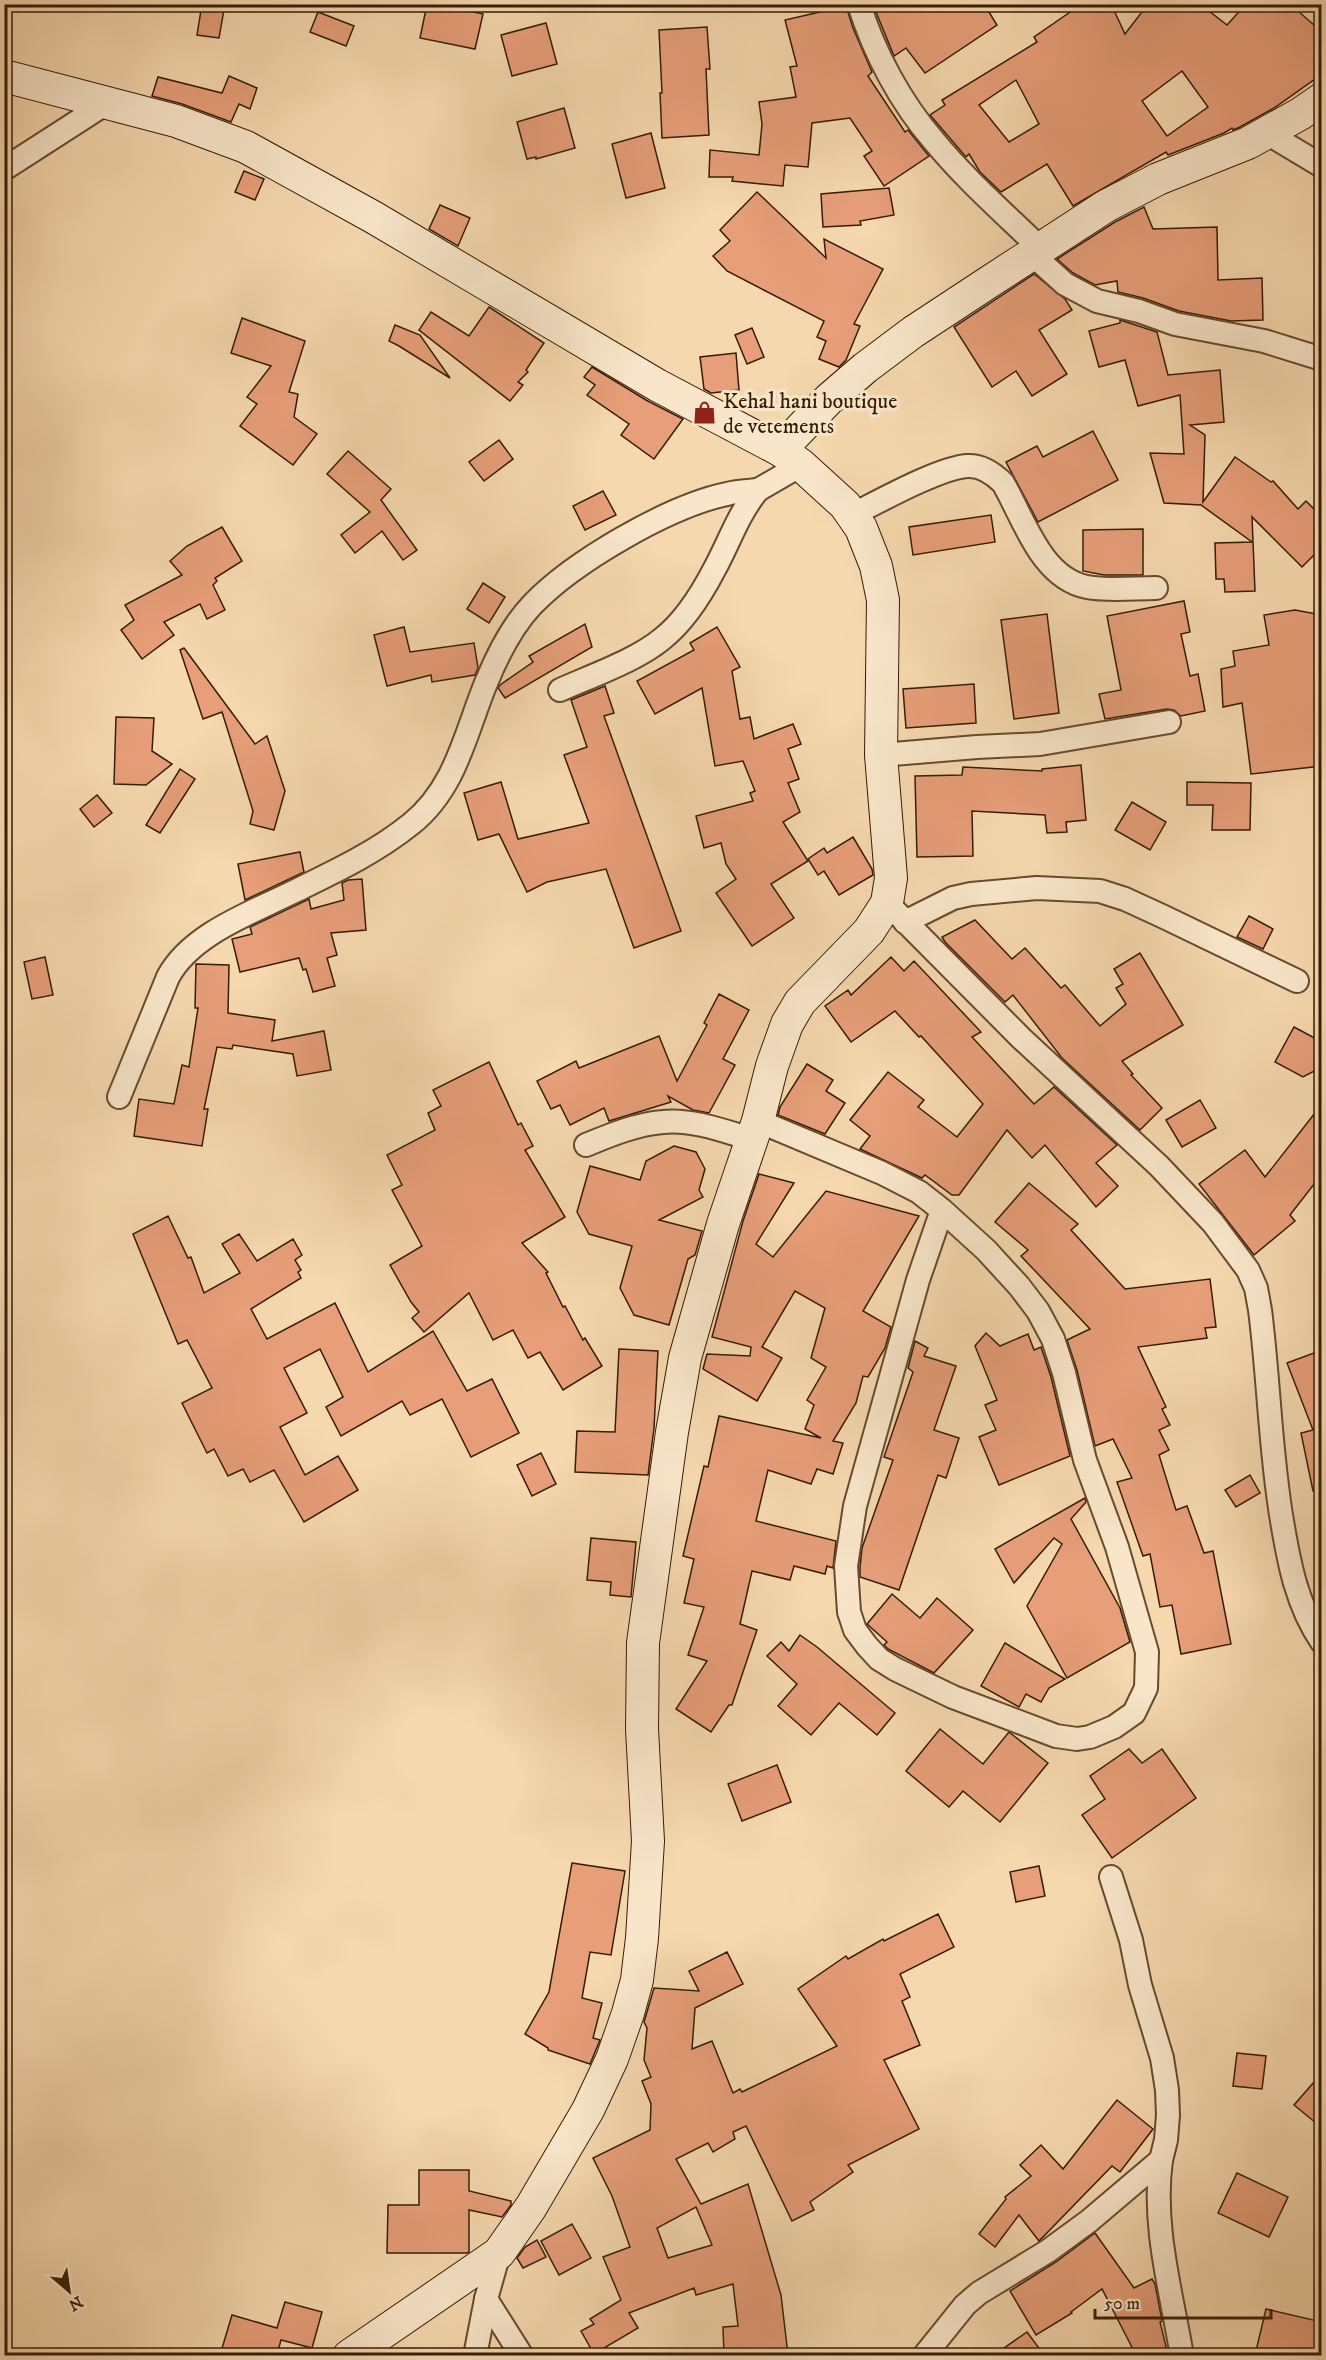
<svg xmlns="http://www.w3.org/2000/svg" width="1326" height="2360" font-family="'IM FELL DW Pica',serif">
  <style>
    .building { fill: #e79e79; stroke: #361c06; stroke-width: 1.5; fill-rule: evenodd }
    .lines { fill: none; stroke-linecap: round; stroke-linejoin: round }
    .street-casing { stroke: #664b30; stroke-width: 26 }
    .secondary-casing { stroke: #361c06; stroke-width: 34 }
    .street { stroke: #f9e6ca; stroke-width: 22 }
    .secondary { stroke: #f9e6ca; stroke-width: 32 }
    .labels { text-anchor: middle; stroke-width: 6; stroke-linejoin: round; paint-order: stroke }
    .poi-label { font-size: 22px; fill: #361c06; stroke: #f9e6ca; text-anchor: start }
  </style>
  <rect width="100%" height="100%" fill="#f6d8ae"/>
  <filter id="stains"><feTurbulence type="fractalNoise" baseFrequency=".00333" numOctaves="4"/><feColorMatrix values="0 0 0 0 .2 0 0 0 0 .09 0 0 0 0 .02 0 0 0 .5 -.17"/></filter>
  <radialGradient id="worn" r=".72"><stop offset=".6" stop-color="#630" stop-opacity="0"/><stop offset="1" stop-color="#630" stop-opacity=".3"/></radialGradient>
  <g class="building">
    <path d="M202,4H225L219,38L197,35Z"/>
    <path d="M427,4H438L483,14L475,49L420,38Z"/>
    <path d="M886,4H984L997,25L925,73L906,48L894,56L876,12Z"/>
    <path d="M1082,4H1111L1125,34L1148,4H1200L1227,25L1246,4H1290L1322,32V74L1274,108L1240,127L1233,130L1232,128L1224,133L1168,155L1166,152L1073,206L1047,164L1001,192L980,172L969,154L966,157L930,115L945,105L942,100L1037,42L1034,37ZM1182,71L1208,107L1167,136L1142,101ZM1016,80L1039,124L1009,142L979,105Z"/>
    <path d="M846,6L853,28L872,72L868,76L905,132L908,130L929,156L884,186L864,156L872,151L850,118L812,123L808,167L785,165L783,186L732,181L733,177H709L710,150L759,155L762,124L759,102L796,97L790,67L797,66L785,20Z"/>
    <path d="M318,12L354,26L346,46L310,32Z"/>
    <path d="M546,23L557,64L512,76L501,35Z"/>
    <path d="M707,27L710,69H706L709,135L662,138L660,93H662L659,30Z"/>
    <path d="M229,76L257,88L250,109L239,104L231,122L182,104L152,96L158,77L222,93Z"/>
    <path d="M564,108L575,148L536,159V157L527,159L517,122Z"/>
    <path d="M651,133L665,188L626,198L612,144Z"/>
    <path d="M244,171L264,179L255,200L235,192Z"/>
    <path d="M889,188L894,215L860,221L861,225L823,227L821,194Z"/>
    <path d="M757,192L826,258L824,239L883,269L854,324L860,326L846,360L839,367L819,359L826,341L817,337L824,321L727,271L713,256L730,241L720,230Z"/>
    <path d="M440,205L470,218L458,246L429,229Z"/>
    <path d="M1144,207L1153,229L1217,227L1218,280L1262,278L1263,320L1231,321L1179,311L1143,298L1118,292L1117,281L1095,285L1073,273L1057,259L1115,222Z"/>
    <path d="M1034,274L1065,299L1072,310L1039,330L1067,374L1032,396L1016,371L992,387L954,327Z"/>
    <path d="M489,307L544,343L526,370L528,372L518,382L523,385L510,401L419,330L431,312L469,336Z"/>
    <path d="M242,318L305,341L289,392L298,394L294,417L317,434L293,465L240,426L257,404L247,397L271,366L231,353Z"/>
    <path d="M1120,320L1157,332L1168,375L1220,370L1224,422L1190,425L1205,435L1203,502L1235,457L1271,482L1273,481L1298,509L1306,501L1322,517V547L1302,567L1252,517L1255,591L1225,592L1224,579H1216L1215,543L1252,542L1201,505L1164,503L1150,453L1184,454L1180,395L1138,406L1125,360L1099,367L1089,331L1120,323Z"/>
    <path d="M395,325L420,335L450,378L399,346L389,341Z"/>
    <path d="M752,328L764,357L747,364L735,335Z"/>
    <path d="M736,353L739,390L711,393L704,389L700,357Z"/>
    <path d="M592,367L646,400L683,419L654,459L621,435L629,424L587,395L595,385L584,377Z"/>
    <path d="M1093,431L1118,480L1038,522L1006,462L1037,446L1043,457Z"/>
    <path d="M499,440L513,459L484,481L469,462Z"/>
    <path d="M348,451L391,489L381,500L417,550L403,560L382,531L355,553L341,535L370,512L327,474Z"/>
    <path d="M603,491L616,515L585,530L573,506Z"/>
    <path d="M991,515L995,542L913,555L909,527Z"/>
    <path d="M222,527L242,561L215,578L217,581L213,585L225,610L207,619L200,604L164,622L174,635L142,659L121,630L134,620L125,605L182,575L170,561L187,546Z"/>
    <path d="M1143,529V575H1104L1083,571V530Z"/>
    <path d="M483,583L505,597L489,623L467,609Z"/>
    <path d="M1184,601L1190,632L1181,634L1190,676L1198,674L1205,711L1181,716L1174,710L1167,709L1105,719L1099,694L1121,690L1107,616Z"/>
    <path d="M1295,610L1322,615V766L1251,774L1242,703L1223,707L1221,669L1235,666L1233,651L1269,645L1264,615Z"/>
    <path d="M1047,614L1059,713L1014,719L1001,620Z"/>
    <path d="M585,624L592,647L505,698L498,688L500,685L533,662L529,656Z"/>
    <path d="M404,627L410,652L474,643L478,668L475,675L432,682L431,675L387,686L374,635Z"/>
    <path d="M717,627L740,667L732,671L740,719L750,717L754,739L793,724L801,744L788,749L799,779L788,783L800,812L783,822L808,861L771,884L794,918L752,946L716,893L736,879L726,864L721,843L704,848L696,816L753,801L750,793L755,791L743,761L715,766L702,688L655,714L637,681L694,650L690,643Z"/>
    <path d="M184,648L255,744L267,736L285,791L274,830L250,824L253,811L222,712L203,719L180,650Z"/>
    <path d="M974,684L976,723L906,728L903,689Z"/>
    <path d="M605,686L614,713L604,716L681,931L634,948L606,869L547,882L527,892L499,834L478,840L464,793L501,782L518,839L589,823L564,755L587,747L571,700Z"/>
    <path d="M116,717L154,718L152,751L172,764L146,785L114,784Z"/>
    <path d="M1081,765L1086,820L1066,822L1067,832L1047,833L1045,815L972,811L973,856L917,857L915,776L962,775L963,767L1042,771V769Z"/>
    <path d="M180,769L195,779L160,833L146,825Z"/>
    <path d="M1187,782L1251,783L1250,830H1212L1213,805H1187Z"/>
    <path d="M97,795L112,813L94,827L80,809Z"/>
    <path d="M1132,802L1166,822L1150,850L1115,830Z"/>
    <path d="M853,837L872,869L873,875L839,895L824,871L818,875L808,859L824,848L827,853Z"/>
    <path d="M300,852L304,872L245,900L238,864Z"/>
    <path d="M362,879L366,930L331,933L337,955L327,958L335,986L313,992L306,969L303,970L299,958L240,972L232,939L252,934L250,927L309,899L311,909L344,900L342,883L348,880Z"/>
    <path d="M1249,916L1273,929L1263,949L1237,937Z"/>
    <path d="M975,920L1012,959L1025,948L1061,988L1065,985L1100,1026L1126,1004L1116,988L1123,984L1114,969L1140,953L1183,1025L1122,1061L1133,1074L1131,1075L1162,1108L1140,1130L1062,1058L1013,995L1005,1002L945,942L942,937Z"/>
    <path d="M45,957L53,995L32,999L24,962Z"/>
    <path d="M891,957L904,971L914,961L981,1032L972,1037L1034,1104L1054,1087L1117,1145L1096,1163L1118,1186L1096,1207L1045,1145L1032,1158L1007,1130L959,1195H952L925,1175L922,1178L860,1149L870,1136L850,1120L888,1072L924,1100L918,1107L957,1137L983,1104L921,1036L919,1037L895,1011L851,1042L825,1006L848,990L851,995Z"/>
    <path d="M196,964L229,965L228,1013L275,1020L272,1041L324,1031L331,1070L297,1076L293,1054L233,1045L232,1049L217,1047L204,1109H208L202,1146L134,1136L139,1099L174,1104L182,1065L189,1067L198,1008H195Z"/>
    <path d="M719,994L749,1010L723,1059L735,1065L709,1113L693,1110L668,1096L671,1102L609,1121L604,1108L570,1125L560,1105L551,1109L537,1081L576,1061L579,1068L659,1036L677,1081L707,1025L704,1023Z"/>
    <path d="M1294,1027L1322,1042V1067L1303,1077L1275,1062Z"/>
    <path d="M489,1062L518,1125L521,1123L533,1146L525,1150L565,1217L522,1243L548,1272L546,1273L563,1307L565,1306L583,1340L585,1338L602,1366L563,1390L540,1352L528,1358L513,1330L493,1340L469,1293L424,1332L412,1318L419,1312L411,1302L390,1265L422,1246L392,1190L402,1185L387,1155L435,1130L428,1113L441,1106L433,1090Z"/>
    <path d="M807,1064L833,1080L826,1091L845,1103L825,1134L778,1115L780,1107Z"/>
    <path d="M1200,1100L1216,1128L1182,1147L1166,1120Z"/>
    <path d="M1322,1104V1174L1290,1215L1295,1221L1254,1255L1199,1184L1245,1150L1265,1177Z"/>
    <path d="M674,1146L696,1152L705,1169L699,1190L703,1197L659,1220L702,1231L695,1255L688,1259L669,1325L634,1315L620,1288L632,1246L589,1234L577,1212L590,1166L640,1180L646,1161Z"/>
    <path d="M759,1174L794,1183L756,1244L773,1257L826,1191L919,1216L863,1311L891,1327L885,1348L868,1377L863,1376L856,1403L833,1441L843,1443L833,1474L817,1469L811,1484L768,1470L756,1521L836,1541L833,1568L827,1566L825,1574L794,1566L790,1580L752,1571L740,1624L757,1630L732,1705H729L711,1732L676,1709L707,1661L688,1655L704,1607L684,1603L694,1559L683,1556L704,1466L708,1467L719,1416L821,1438L805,1429L814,1405L807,1400L826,1367L811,1358L825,1308L795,1291L762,1347L782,1358L757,1401L703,1369L707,1354L750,1356L751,1347L712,1337L743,1221Z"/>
    <path d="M1029,1183L1078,1224L1071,1230L1125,1289L1210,1279L1216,1327L1205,1328L1207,1338L1138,1347L1166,1407L1162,1409L1170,1425L1159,1430L1169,1450L1159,1455L1176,1510L1187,1506L1204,1553L1213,1551L1231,1644L1181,1654L1172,1605L1160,1607L1150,1554L1143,1556L1117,1482L1132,1478L1113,1439L1095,1446L1077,1370L1067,1340L1090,1329L1021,1256L1028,1250L995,1222Z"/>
    <path d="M168,1216L188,1258L191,1257L204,1293L240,1273L222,1244L239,1234L257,1261L293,1239L302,1255L295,1260L301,1270L298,1272L301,1278L251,1309L267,1339L335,1303L368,1372L433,1331L467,1391L492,1379L519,1433L471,1457L442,1399L410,1415L402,1401L341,1436L326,1407L343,1397L320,1349L284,1368L307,1413L280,1427L305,1475L338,1456L358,1490L304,1522L274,1470L250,1482L243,1469L228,1476L214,1449L207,1453L182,1403L212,1388L187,1340L178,1344L133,1234Z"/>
    <path d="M986,1333L1000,1346L1028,1334L1034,1350L1041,1347L1051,1377L1070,1456L999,1485L979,1437L996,1430L985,1405L997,1400L975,1346Z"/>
    <path d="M915,1341L928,1348L924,1356L956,1366L934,1430L959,1438L946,1478L938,1475L899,1590L860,1577V1567L862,1548L893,1460L884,1457L913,1372L908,1368Z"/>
    <path d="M619,1349L658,1351L654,1428L648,1475L575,1472L577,1431L615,1432Z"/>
    <path d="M1322,1350V1490L1313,1491L1301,1433L1313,1430L1287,1363Z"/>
    <path d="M541,1453L556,1484L532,1496L517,1465Z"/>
    <path d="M1250,1475L1260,1493L1236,1507L1225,1490Z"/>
    <path d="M1085,1498L1086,1502L1071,1519L1120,1608L1130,1642L1067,1678L1027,1606L1062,1544L1054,1538L1014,1583L995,1549Z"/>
    <path d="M591,1538L636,1542L631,1597L610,1595L611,1582L587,1580Z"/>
    <path d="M892,1594L920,1618L937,1598L973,1630L934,1673L888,1649L884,1645L887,1642L867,1624Z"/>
    <path d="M800,1635L817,1647L895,1713L877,1735L839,1703L811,1735L778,1706L797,1684L767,1656L781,1642L789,1651Z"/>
    <path d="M1005,1643L1065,1679L1049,1688L1041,1702L1026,1694L1019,1707L981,1686Z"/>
    <path d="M940,1729L983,1764L1009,1732L1048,1763L1000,1822L963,1791L949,1807L906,1771Z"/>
    <path d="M1129,1749L1142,1763L1162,1749L1196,1798L1112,1858L1082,1815L1105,1799L1090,1776Z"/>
    <path d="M777,1765L791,1802L742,1821L728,1784Z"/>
    <path d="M572,1863L625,1871L611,1955L590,1952L582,1998L602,2003L593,2038L600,2040L590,2064L548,2050V2048L525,2034L549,1992Z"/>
    <path d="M1039,1866L1045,1896L1016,1902L1010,1872Z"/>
    <path d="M938,1914L954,1947L900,1974L910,1997L902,2001L920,2045L884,2060L919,2129L848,2165L853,2172L810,2202L814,2210L792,2221L746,2126L733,2132L735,2139L713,2152L708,2143L676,2159L701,2204L748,2184L781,2295L788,2355H724L723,2327L738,2326L733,2284L696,2295L694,2288L629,2313L638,2328L594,2354L581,2331L594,2324L590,2319L621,2300L603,2257L630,2247L612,2196L593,2158L650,2130L651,2104L642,2081L651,2077L644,2060L647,2028L644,2022L654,1988L699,1991L689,1971L727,1952L743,1984L695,2008L692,2049L712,2041L733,2093L740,2089L742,2092L837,2046L798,1989L846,1956L848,1959L883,1939L884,1941ZM696,2207L712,2245L668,2258L657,2228Z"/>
    <path d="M1237,2053L1266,2056L1262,2089L1233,2086Z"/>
    <path d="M1322,2073V2128L1294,2105Z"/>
    <path d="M1117,2100L1153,2129L1120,2172L1112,2166L1039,2241L1019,2215L995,2247L979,2234L1006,2199L1005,2197L1031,2176L1020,2165L1041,2145L1063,2169Z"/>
    <path d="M419,2170H469V2191L511,2201V2205L502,2217L469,2210V2252L467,2253H387L388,2205H419Z"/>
    <path d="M1237,2173L1288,2197L1269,2237L1218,2213Z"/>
    <path d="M572,2224L591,2258L559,2275L541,2241Z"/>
    <path d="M1095,2233L1134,2288L1152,2279L1155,2284L1162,2321L1160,2322L1168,2355H1136L1102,2289L1071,2312L1072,2313L1036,2335L1010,2291L1056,2262Z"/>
    <path d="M537,2240L546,2257L523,2268L517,2258L525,2247Z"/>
    <path d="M285,2302L322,2312L312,2348L281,2340L277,2355H220L232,2315L277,2328Z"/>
    <path d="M1266,2309L1322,2322V2355H1255Z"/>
    <path d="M1027,2332L1044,2355H994Z"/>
  </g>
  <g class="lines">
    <defs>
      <g id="street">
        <path d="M859,4C874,53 901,103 934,141C966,180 1005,214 1041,249"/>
        <path d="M1267,133L1322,166"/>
        <path d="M4,169L108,102"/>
        <path d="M1033,255L1065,284L1097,301L1139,311L1175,324L1264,341L1322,359"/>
        <path d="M852,515C878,502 939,468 967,466C981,465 993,473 1003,483C1024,519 1041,578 1087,587C1108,591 1135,588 1156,588"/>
        <path d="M560,690C591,676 637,660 662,639C685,621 701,595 714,570C729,543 738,514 758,490L801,465"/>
        <path d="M881,755L977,747L1040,744L1169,722"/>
        <path d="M887,903L1021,1038L1159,1166L1213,1223L1248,1270L1256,1288L1260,1310C1269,1380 1270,1451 1282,1521C1289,1563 1297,1606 1322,1642"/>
        <path d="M905,922L953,898L971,894L1037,888L1100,891L1125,899L1162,916L1297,981"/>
        <path d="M119,1097L168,977C191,934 251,913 293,892C334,872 375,853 411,824C456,788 465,734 486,683C497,656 511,627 532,605C573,562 669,506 727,494C737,491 748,491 758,490"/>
        <path d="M758,1121L882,1173L919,1192L942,1210L986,1250L1019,1286L1038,1311L1053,1339L1064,1373L1085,1460L1117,1547L1147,1652L1146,1688L1134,1713L1114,1727L1090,1737L1077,1739L1056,1736L953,1697L895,1669L879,1659L867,1646L855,1630L849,1612L846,1566L855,1506L918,1280L942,1210"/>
        <path d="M586,1145C610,1135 637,1124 663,1122C692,1119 724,1131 751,1139"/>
        <path d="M1111,1877L1131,1940L1140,1985L1162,2058L1167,2090L1168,2115L1166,2140L1161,2160"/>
        <path d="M486,2299L522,2356"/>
        <path d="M475,2356L486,2299L499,2253"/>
        <path d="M924,2356L965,2305L979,2293L1048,2251L1089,2221L1161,2160C1152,2226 1171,2290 1182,2356"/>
      </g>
      <g id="secondary">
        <path d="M4,76L176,121L246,147L373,217L657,385L780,450L801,465L845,505L861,528L876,566L883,600L881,755L891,878L887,903L869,931L800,1002L787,1024L772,1066L758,1121L723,1224L685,1358L672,1432L643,1643L642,1729L648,1841L642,1938L637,1980L628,2013L612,2059L588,2110L531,2207L499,2253L349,2356"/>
        <path d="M780,450L829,399L865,368L913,332L989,282L1106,206L1158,179L1248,143L1300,114L1322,99"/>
      </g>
    </defs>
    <use href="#street" class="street-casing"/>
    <use href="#secondary" class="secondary-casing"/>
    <use href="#street" class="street"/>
    <use href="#secondary" class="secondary"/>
  </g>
  <defs>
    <symbol id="shop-bare" viewBox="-9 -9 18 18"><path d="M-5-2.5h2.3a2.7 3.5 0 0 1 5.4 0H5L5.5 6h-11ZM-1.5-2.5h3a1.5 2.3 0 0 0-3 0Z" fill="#8f2418" stroke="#f9e6ca" stroke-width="2.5" paint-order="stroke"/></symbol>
  </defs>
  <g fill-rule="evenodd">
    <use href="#shop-bare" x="688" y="396" width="33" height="33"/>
  </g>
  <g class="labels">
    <g class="poi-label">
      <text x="723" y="408">Kehal hani boutique<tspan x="723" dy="25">de vetements</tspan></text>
    </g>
  </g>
  <rect width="1326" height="2360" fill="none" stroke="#f6d8ae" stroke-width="24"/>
  <rect x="6" y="6" width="1314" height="2348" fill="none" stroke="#361c06" stroke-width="3"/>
  <rect x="12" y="12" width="1302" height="2336" fill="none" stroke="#361c06" stroke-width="1.5"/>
  <g transform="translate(69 2291) rotate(151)" stroke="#f9e6ca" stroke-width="4.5" paint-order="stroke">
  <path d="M0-4.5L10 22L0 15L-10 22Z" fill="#361c06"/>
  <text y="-9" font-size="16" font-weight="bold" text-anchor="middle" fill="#361c06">N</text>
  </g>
  <path d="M1095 2309v9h176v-9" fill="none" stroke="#361c06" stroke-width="3"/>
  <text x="1104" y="2309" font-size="18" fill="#361c06" stroke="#f9e6ca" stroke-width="4.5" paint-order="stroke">50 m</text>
  <rect width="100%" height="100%" filter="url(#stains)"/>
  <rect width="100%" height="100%" fill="url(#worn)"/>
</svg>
